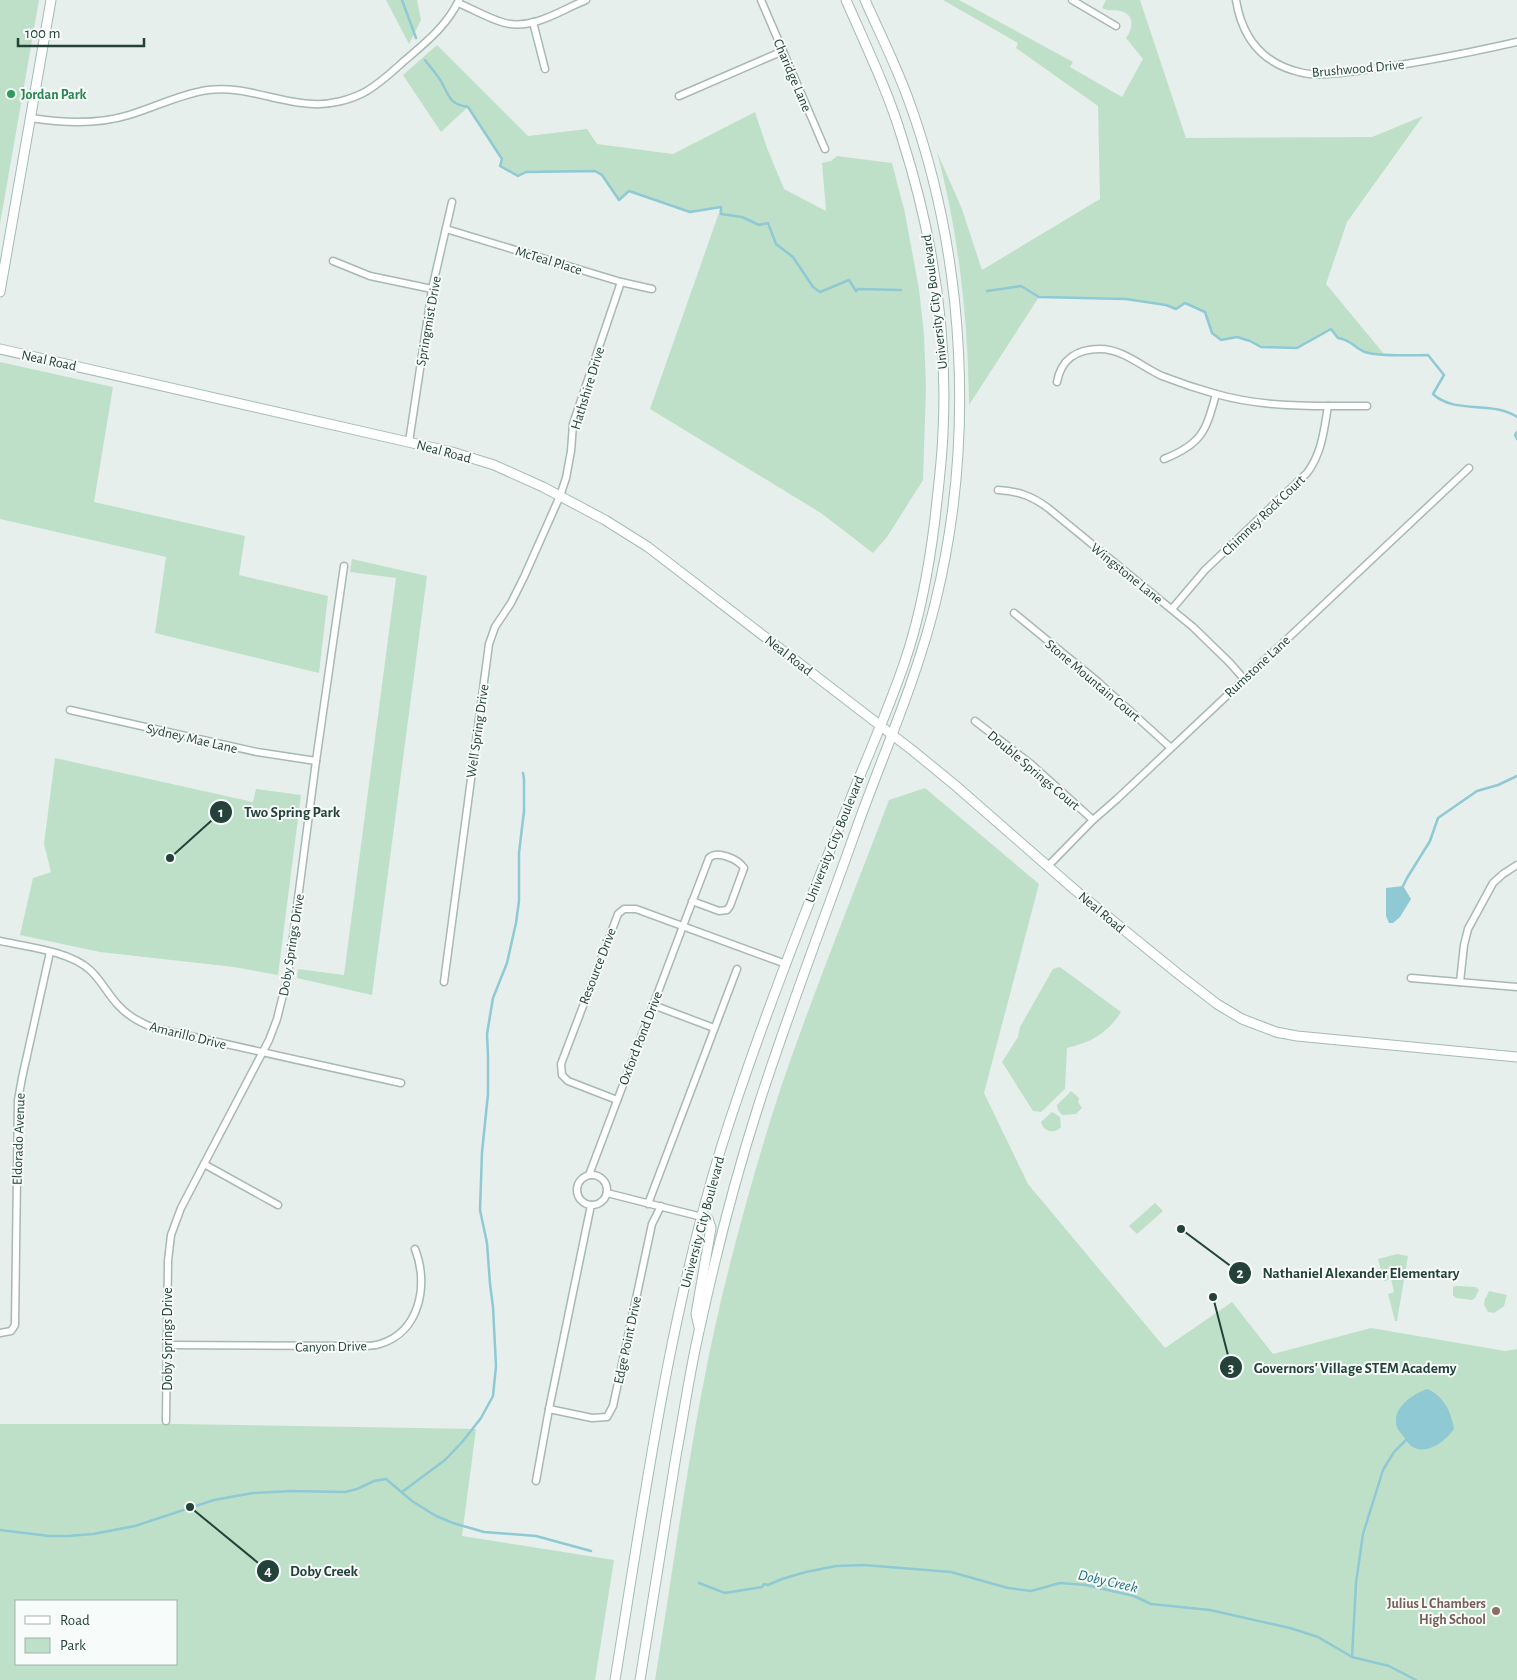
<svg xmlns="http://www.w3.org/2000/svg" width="1517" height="1680" font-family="'Alegreya Sans',sans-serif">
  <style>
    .green { fill: #bfe0c8; fill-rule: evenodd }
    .water { fill: #8ec9d4 }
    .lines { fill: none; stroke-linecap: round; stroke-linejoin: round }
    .stream { stroke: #8ec9d4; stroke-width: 2.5 }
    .street-casing { stroke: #a8b8b2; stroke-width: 9 }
    .secondary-casing { stroke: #a4bbb3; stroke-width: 11 }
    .street { stroke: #fff; stroke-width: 6 }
    .secondary { stroke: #fff; stroke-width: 9 }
    .leisure-dot { fill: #2e9e5b; stroke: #f7fbf9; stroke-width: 2 }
    .education-dot { fill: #8d6e63; stroke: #f7fbf9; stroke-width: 2 }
    .labels { text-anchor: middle; stroke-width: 4; stroke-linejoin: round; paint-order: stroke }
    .street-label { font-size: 14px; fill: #24423a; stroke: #f7fbf9 }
    .leisure-label { font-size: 14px; font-weight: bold; fill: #27864d; stroke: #f7fbf9; text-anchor: start }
    .education-label { font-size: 14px; font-weight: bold; fill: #785e54; stroke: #f7fbf9; text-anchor: end }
    .water-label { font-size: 15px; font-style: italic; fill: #1c6f80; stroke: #f7fbf9 }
    .leader { fill: none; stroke: #24423a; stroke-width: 2 }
    .callout-dot { fill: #24423a; stroke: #f7fbf9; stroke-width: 2 }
    .mark-label { font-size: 15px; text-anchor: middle; font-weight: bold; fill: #fff }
    .callout-label { font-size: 15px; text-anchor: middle; font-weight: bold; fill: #24423a; stroke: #f7fbf9; stroke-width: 4; stroke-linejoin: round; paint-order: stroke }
  </style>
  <rect width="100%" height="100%" fill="#e6efeb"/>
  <g class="green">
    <path d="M0,0H39L0,224Z"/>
    <path d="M386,0H417L421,20L409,44Z"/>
    <path d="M943,0H959L1073,62L1070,67L1122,97L1143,59L1126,38C1133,29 1135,15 1121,11C1114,9 1111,12 1102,8L1106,0H1140L1186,138L1372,137L1423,116L1347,222L1326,284L1384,354L1365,352L1347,339L1338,338L1331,329L1297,348L1261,347L1250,341L1237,337L1221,340L1212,333L1205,312L1185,303L1176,309C1134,293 1084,298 1039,297L969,405C968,320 959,235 937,152L962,209L982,270L1100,199L1098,106L1016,48L1018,43Z"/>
    <path d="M437,45L528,136L587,129L597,144L673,154L755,112L767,148L784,189L826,211L822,163L831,161L837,156L892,163L905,213L919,289L924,334L926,387L923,480L887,537L873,553L821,513L650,409L721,207L690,212L629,191L619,200L602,175L595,171L526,172L518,176L500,166L502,158L468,107L441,132L403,75Z"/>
    <path d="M0,362L113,387L94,502L245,536L239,575L328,596L319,673L155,633L166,557L0,519Z"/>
    <path d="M352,559L427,576L372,995L297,978L298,969L344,975L396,578L350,572Z"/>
    <path d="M55,758L253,802L256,789L301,795L278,975L234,967L100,952L20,935L33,878L51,872L44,844Z"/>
    <path d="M925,788L1039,884L984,1093L1028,1184L1165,1348L1232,1302L1273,1354L1371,1328L1505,1351L1517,1349V1680H655C678,1540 695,1398 731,1260C746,1201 763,1142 782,1084C815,988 853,895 889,800Z"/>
    <path d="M1060,967L1121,1012C1108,1033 1090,1043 1067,1048L1065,1089L1041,1112L1033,1111L1002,1062L1018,1037L1020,1027L1053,969Z"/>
    <path d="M1071,1091L1079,1098L1078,1102L1082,1108L1076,1114L1062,1115L1058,1110L1057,1105Z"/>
    <path d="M1052,1112L1060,1117L1061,1127C1054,1135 1043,1131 1041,1122Z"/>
    <path d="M1155,1203L1163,1211L1137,1234L1129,1226Z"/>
    <path d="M1397,1254L1408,1256L1397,1321H1395L1388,1294L1394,1292L1391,1279L1384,1281L1378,1259Z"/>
    <path d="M1456,1286L1476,1287L1479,1290L1475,1298L1472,1300L1456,1298L1453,1295V1287Z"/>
    <path d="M1489,1291L1507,1295L1504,1306L1494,1313L1488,1312L1484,1305L1485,1298H1486Z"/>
    <path d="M0,1424H178L476,1429L462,1536L614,1560L595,1680H0ZM16,1601H176V1664H16Z"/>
  </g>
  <g class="water">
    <path d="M1403,886L1411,899L1400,917L1393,923H1389L1386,916V888Z"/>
    <path d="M1428,1389C1444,1397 1451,1411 1454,1429C1445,1442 1423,1459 1408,1443C1407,1442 1406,1439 1404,1437C1400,1432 1395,1427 1396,1420C1396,1405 1416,1392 1428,1389Z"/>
  </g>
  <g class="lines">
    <g class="stream">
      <path d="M402,0L416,38"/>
      <path d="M425,60C430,67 438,75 442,83C450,98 450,104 468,107L502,159L500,166L518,176L526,172L595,171L602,175L619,200L629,191L690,212L721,207V214L742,217L759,225L768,223L776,244L793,257L813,287L820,292L849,280L856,291L858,289L901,290"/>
      <path d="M987,291L1021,286L1039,297L1126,299L1166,305L1176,309L1185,303L1205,312L1212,333L1221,340L1237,337L1250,341L1261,347L1297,348L1331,329L1338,338C1350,339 1355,348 1365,352C1379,357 1412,355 1428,355L1444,375L1433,394C1455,415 1493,400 1517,417"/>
      <path d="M1517,432L1515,435L1517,439"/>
      <path d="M1402,888L1407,878L1430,841L1438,818L1477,791L1498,785L1517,776"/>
      <path d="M402,1492L445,1460L463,1441L481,1418L493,1396L496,1366L493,1307L490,1284L487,1243L480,1210L482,1152L488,1094V1056L487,1034L493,998L507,963L516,923L519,901V853L524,811V779L523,773"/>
      <path d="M0,1530L49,1536H68L93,1534L135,1526L214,1500L253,1493L291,1491L345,1492L357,1489L374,1481L386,1479L412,1501L436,1516L453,1523L484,1532L536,1536L591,1551"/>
      <path d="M699,1583L725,1593L762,1587L764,1584L768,1585L782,1579L806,1572L836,1566L864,1565L951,1572L1008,1588L1031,1591L1060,1583L1086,1585L1134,1596L1151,1604L1210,1610L1290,1628L1318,1637L1352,1657L1389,1666L1416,1680"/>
      <path d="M1352,1657L1356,1583L1363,1534L1383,1470L1394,1452L1409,1437"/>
    </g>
    <defs>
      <g id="street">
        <path d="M761,0L825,149"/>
        <path d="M1072,0L1116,26"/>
        <path d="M1236,0C1242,37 1262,63 1299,72C1317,77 1338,73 1356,71C1410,65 1464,54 1517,42"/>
        <path d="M458,3C473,9 489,19 505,23C533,30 561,10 586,0"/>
        <path d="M533,22L545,69"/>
        <path d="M679,96L783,51"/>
        <path d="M31,118C63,123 97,125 129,115C156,107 180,94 208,90C244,85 278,103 313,104C330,105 350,100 365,92C379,84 391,73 403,62C424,44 447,26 459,0"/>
        <path d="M446,229L621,282L652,289"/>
        <path d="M333,261L370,276L432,289"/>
        <path d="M1057,382C1061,359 1077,349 1100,349C1123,349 1142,367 1162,376C1180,383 1198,389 1216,394C1265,408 1316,406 1367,406"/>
        <path d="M409,442L432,289L452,202"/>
        <path d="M1164,459C1202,444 1206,431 1216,394"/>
        <path d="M998,490C1018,491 1032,496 1048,508L1193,627L1230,663L1244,679"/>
        <path d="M1172,609L1205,570L1307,473C1322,453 1324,430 1328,406"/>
        <path d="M1014,613L1097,681L1171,748"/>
        <path d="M70,710L257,752L316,761"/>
        <path d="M975,721L1031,764L1093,820"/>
        <path d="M1048,866L1093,820L1117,799L1469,468"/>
        <path d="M0,941C28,947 69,951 90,970C102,981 108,995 119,1006C129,1017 141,1023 154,1028L401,1083"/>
        <path d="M1411,978L1517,987"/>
        <path d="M444,982L489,644L495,627L511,603L524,577L560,496L566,478L571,451L573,424L621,282"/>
        <path d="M1460,982L1464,945L1468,929L1493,883L1503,874L1517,865"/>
        <path d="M653,1005L714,1028"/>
        <path d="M617,1100L568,1081L562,1075L561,1064L618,914L624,909H636L786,964"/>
        <path d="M204,1164L278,1205"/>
        <path d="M589,1175L683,926L709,858C717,850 738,859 744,868L730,906L727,910L719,911L692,901"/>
        <circle cx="592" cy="1190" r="15"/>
        <path d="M607,1193L702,1217"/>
        <path d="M648,1204L737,969"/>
        <path d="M0,1333L11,1331L15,1325L18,1100L22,1078L50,952"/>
        <path d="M167,1345L361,1346C367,1346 374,1346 380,1344C420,1332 429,1284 415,1249"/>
        <path d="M549,1409L592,1418L607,1417L613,1406L652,1224L661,1206"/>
        <path d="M166,1421L168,1261L171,1235L181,1208L269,1040L277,1019L288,975L316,761L344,566"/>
        <path d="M536,1481L549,1409L591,1205"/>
      </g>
      <g id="secondary">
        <path d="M0,292L51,0"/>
        <path d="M0,349L452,452L494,465L543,487L605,520L648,547L912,750L956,786L1075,890L1177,973L1217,1004L1242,1019L1276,1032L1297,1036L1517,1057"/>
        <path d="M699,1327L696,1314L711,1228L708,1219L702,1217"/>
        <path d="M615,1680C644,1502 668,1321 721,1148C758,1031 803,916 849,803C867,757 888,711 904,664C920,618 929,568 935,519C938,490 942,461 943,432C948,333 932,232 902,138C888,91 866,46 846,0"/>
        <path d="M640,1680C652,1605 664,1530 676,1456C684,1413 690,1369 700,1327C716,1253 735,1179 758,1107C788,1013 824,920 857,827C884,752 916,681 935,604C975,443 966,260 910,104C898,69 880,34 865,0"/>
      </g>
    </defs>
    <use href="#street" class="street-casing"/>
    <use href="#secondary" class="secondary-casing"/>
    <use href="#street" class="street"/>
    <use href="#secondary" class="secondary"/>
  </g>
  <circle class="leisure-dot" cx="11" cy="94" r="5"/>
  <circle class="education-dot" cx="1496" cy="1611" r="5"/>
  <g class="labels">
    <g class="street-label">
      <text transform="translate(1358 68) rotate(-5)" y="5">Brushwood Drive</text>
      <text transform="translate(793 75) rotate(67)" y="5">Charidge Lane</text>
      <text transform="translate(549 260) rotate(17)" y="5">McTeal Place</text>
      <text transform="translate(934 302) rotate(-97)" y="5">University City Boulevard</text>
      <text transform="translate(428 321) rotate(-80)" y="5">Springmist Drive</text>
      <text transform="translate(49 360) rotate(12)" y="5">Neal Road</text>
      <text transform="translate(587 388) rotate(-73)" y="5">Hathshire Drive</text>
      <text transform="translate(444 451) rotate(15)" y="5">Neal Road</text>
      <text transform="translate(1263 515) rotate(-44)" y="5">Chimney Rock Court</text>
      <text transform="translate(1127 573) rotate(39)" y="5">Wingstone Lane</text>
      <text transform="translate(789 655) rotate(38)" y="5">Neal Road</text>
      <text transform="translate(1257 666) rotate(-43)" y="5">Rumstone Lane</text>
      <text transform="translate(1093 680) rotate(40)" y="5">Stone Mountain Court</text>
      <text transform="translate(477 731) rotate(-82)" y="5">Well Spring Drive</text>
      <text transform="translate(192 738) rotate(13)" y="5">Sydney Mae Lane</text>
      <text transform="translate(1034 770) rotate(40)" y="5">Double Springs Court</text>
      <text transform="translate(834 839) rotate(-68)" y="5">University City Boulevard</text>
      <text transform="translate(1102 912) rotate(40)" y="5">Neal Road</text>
      <text transform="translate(291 945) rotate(-81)" y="5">Doby Springs Drive</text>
      <text transform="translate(597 966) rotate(-69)" y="5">Resource Drive</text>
      <text transform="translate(188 1035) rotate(14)" y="5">Amarillo Drive</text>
      <text transform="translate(640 1038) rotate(-69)" y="5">Oxford Pond Drive</text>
      <text transform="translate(18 1139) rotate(-88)" y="5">Eldorado Avenue</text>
      <text transform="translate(702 1222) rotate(-75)" y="5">University City Boulevard</text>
      <text transform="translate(167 1339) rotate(-90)" y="5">Doby Springs Drive</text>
      <text transform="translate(627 1340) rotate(-78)" y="5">Edge Point Drive</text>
      <text transform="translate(331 1346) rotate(-1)" y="5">Canyon Drive</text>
    </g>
    <g class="leisure-label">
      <text x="21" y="99">Jordan Park</text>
    </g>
    <g class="education-label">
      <text x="1486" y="1608">Julius L Chambers<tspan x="1486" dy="16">High School</tspan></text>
    </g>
    <g class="water-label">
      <text transform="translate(1108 1581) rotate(13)" y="5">Doby Creek</text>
    </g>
  </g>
  <path class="leader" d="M170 858L221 812M1181 1229L1240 1273M1213 1297L1231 1367M190 1507L268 1571"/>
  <g class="callout-dot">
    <circle cx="170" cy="858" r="5"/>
    <circle cx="1181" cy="1229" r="5"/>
    <circle cx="1213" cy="1297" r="5"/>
    <circle cx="190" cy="1507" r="5"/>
    <circle cx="221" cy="812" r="12"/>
    <circle cx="1240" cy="1273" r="12"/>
    <circle cx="1231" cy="1367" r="12"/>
    <circle cx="268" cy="1571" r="12"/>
  </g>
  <g class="mark-label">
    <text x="221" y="817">1</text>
    <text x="1240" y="1278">2</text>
    <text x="1231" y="1373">3</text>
    <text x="268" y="1576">4</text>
  </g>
  <g class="callout-label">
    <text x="292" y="817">Two Spring Park</text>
    <text x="1361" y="1278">Nathaniel Alexander Elementary</text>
    <text x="1355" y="1373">Governors' Village STEM Academy</text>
    <text x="324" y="1576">Doby Creek</text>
  </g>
  <rect x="15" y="1600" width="162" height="65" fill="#f7fbf9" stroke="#a3b1ad"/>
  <rect x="25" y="1616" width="25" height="8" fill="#ffffff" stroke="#a3b1ad"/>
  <text x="60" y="1625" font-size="15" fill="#24423a">Road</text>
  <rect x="25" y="1638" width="25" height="15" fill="#bfe0c8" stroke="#a3b1ad"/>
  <text x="60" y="1650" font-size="15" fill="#24423a">Park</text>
  <path d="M18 38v8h126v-8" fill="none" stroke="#24423a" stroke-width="2.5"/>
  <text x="25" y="38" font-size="15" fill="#24423a" stroke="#f7fbf9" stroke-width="4" paint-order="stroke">100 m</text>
</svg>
